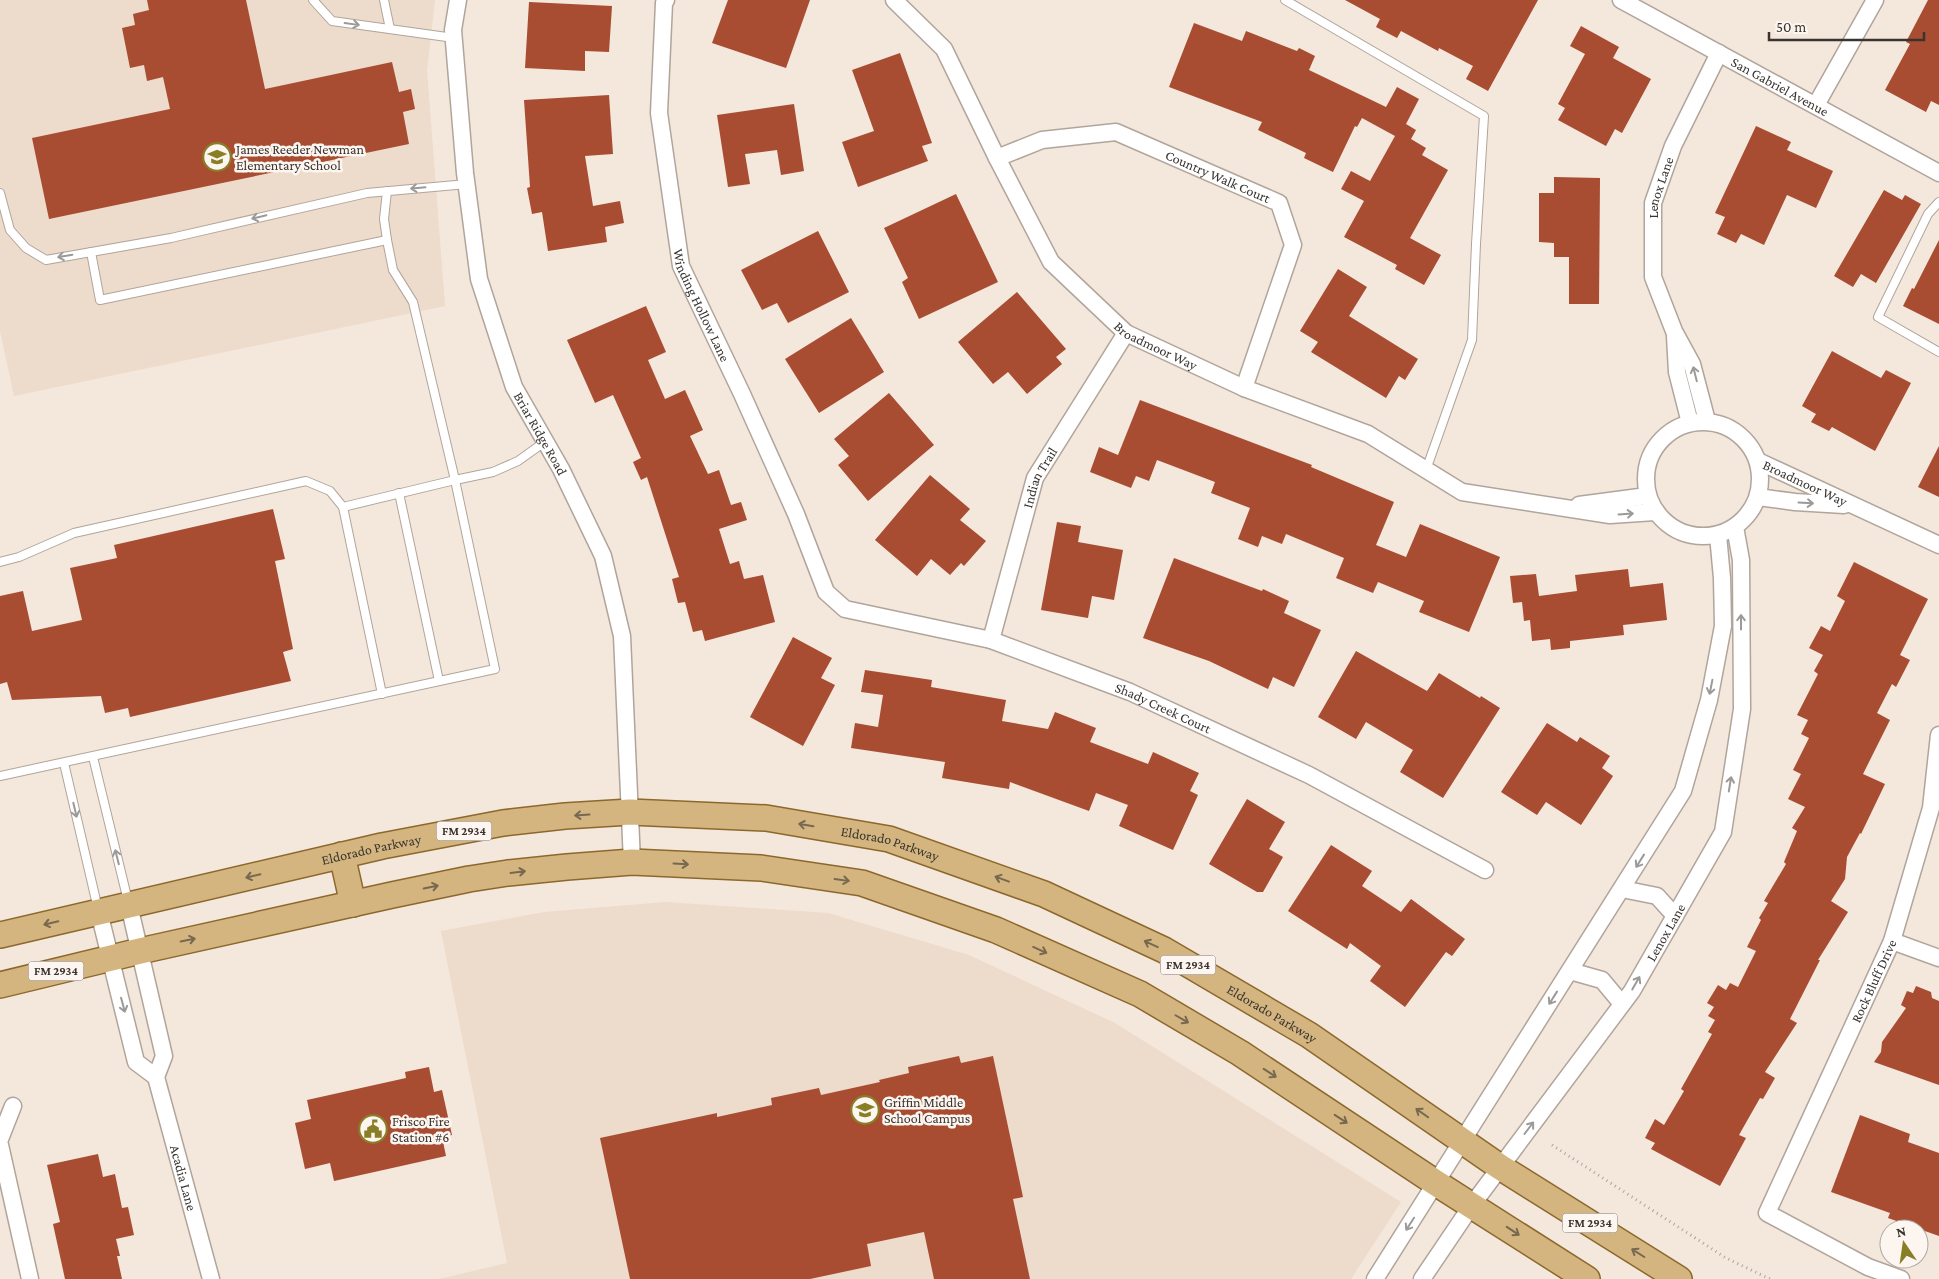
<svg xmlns="http://www.w3.org/2000/svg" width="1939" height="1279" font-family="'Crimson Pro',serif">
  <style>
    .built { fill: #eddbcb }
    .building { fill: #a84c32 }
    .lines { fill: none; stroke-linecap: round; stroke-linejoin: round }
    .service-casing { stroke: #b1a59b; stroke-width: 10 }
    .minor-casing { stroke: #b1a59b; stroke-width: 19 }
    .primary-casing { stroke: #8c682c; stroke-width: 28 }
    .path { stroke: #aea49c; stroke-width: 3; stroke-dasharray: 1 4; stroke-linecap: butt }
    .service { stroke: #fff; stroke-width: 8 }
    .minor { stroke: #fff; stroke-width: 16 }
    .primary { stroke: #d4b57f; stroke-width: 25 }
    .oneway { stroke: #9c9a98 }
    .oneway2 { stroke: #776850 }
    .labels { text-anchor: middle; stroke-width: 5; stroke-linejoin: round; paint-order: stroke }
    .shield { fill: #fdf5ef; stroke: #746e69; stroke-width: 1 }
    .shield-label { font-size: 12px; font-weight: bold; fill: #393430 }
    .street-label { font-size: 14px; fill: #393430; stroke: #fdf5ef }
    .poi-label { font-size: 14px; fill: #393430; stroke: #fdf5ef; text-anchor: start }
  </style>
  <rect width="100%" height="100%" fill="#f4e7dc"/>
  <g class="built">
    <path d="M0,0H435L427,70L445,306L14,396L0,331Z"/>
    <path d="M666,902L828,913L969,955L1115,1023L1401,1202L1351,1279H439L507,1263L441,931L544,912Z"/>
  </g>
  <g class="building">
    <path d="M147,0H246L265,89L392,62L399,92L411,89L415,109L403,112L409,144L49,219L32,138L170,109L163,77L147,81L144,65L130,68L122,28L135,25L133,14L149,10Z"/>
    <path d="M728,0H810L786,68L712,43Z"/>
    <path d="M1345,0H1538L1488,91L1466,79L1473,66L1439,48L1438,51L1401,31L1397,38L1376,27L1380,19Z"/>
    <path d="M1928,0H1939V105L1931,101L1926,112L1885,90L1910,44L1906,42Z"/>
    <path d="M529,2L612,6L609,52L585,51V71L525,68Z"/>
    <path d="M1194,23L1242,41L1246,31L1297,51L1299,48L1315,56L1309,70L1386,107L1397,87L1419,99L1406,124L1416,130L1411,139L1426,148L1422,155L1448,170L1410,238L1441,255L1424,285L1395,269L1397,265L1344,237L1364,201L1341,189L1351,171L1370,181L1395,136L1362,118L1357,127L1355,126L1333,172L1304,158L1306,153L1258,130L1262,122L1169,87Z"/>
    <path d="M1581,26L1619,47L1613,58L1651,79L1622,133L1615,129L1606,146L1558,120L1565,108L1558,104L1585,54L1570,46Z"/>
    <path d="M900,53L932,143L922,146L928,161L858,187L842,142L874,131L852,70Z"/>
    <path d="M609,95L613,154L585,156L593,206L620,201L624,223L605,227L607,242L548,251L542,212L532,214L527,188L530,187L524,100Z"/>
    <path d="M794,104L804,171L781,175L777,150L745,154L750,184L728,187L717,115Z"/>
    <path d="M1756,126L1791,142L1787,150L1833,171L1816,208L1787,195L1764,245L1741,234L1736,243L1717,234L1725,217L1715,213Z"/>
    <path d="M1554,177L1600,178L1599,304H1569V257H1554V243L1539,242V193H1554Z"/>
    <path d="M1884,190L1902,200L1905,195L1921,204L1876,283L1861,274L1853,287L1834,276Z"/>
    <path d="M956,194L998,282L919,319L902,282L908,278L884,228Z"/>
    <path d="M818,231L849,292L788,323L777,303L762,310L741,270Z"/>
    <path d="M1939,240V324L1903,306L1912,288L1914,289Z"/>
    <path d="M1338,269L1367,287L1349,316L1418,359L1405,380L1399,376L1386,398L1311,352L1318,342L1300,331Z"/>
    <path d="M1017,292L1066,349L1056,357L1062,364L1027,394L1008,372L993,384L958,342Z"/>
    <path d="M646,306L666,352L648,360L665,399L685,390L703,430L690,436L708,474L719,470L731,505L741,502L747,520L719,529L730,564L739,561L744,579L763,575L775,622L705,641L702,630L693,632L685,602L678,603L672,579L679,577L647,477L641,480L633,462L641,458L613,395L595,403L567,340Z"/>
    <path d="M851,318L884,372L819,413L785,359Z"/>
    <path d="M1832,351L1881,378L1886,370L1911,383L1875,451L1832,427L1829,431L1811,422L1816,414L1802,406Z"/>
    <path d="M889,393L934,445L868,501L838,465L849,456L834,439Z"/>
    <path d="M1140,400L1312,465L1311,467L1394,502L1376,545L1406,557L1420,524L1500,557L1469,632L1419,612L1424,601L1378,582L1373,593L1336,578L1344,558L1286,534L1282,544L1262,536L1258,547L1238,539L1250,508L1211,493L1215,482L1157,460L1149,481L1136,476L1131,488L1090,472L1099,447L1118,455Z"/>
    <path d="M1939,446V497L1918,487Z"/>
    <path d="M930,475L970,509L960,520L986,541L964,566L961,563L950,575L931,559L917,576L875,540Z"/>
    <path d="M273,509L285,559L275,561L293,649L283,652L291,681L130,717L128,708L105,713L101,696L12,700L7,682L0,684V596L23,591L32,631L82,620L70,568L117,558L114,545Z"/>
    <path d="M1057,522L1081,526L1078,542L1123,550L1114,600L1092,596L1088,618L1041,610Z"/>
    <path d="M1174,558L1262,591L1263,589L1289,601L1284,613L1321,630L1294,687L1273,677L1268,689L1209,661L1143,638Z"/>
    <path d="M1854,562L1928,599L1900,655L1910,660L1896,687L1892,684L1877,713L1890,720L1863,774L1885,784L1861,834L1860,833L1847,857L1845,879L1831,901L1848,912L1818,960H1820L1790,1019L1797,1023L1765,1072L1775,1078L1763,1099L1760,1098L1739,1135L1746,1138L1720,1186L1651,1149L1655,1143L1645,1138L1655,1119L1664,1125L1684,1091L1681,1089L1712,1034L1708,1032L1715,1020L1708,1016L1714,1007L1707,1003L1718,985L1726,990L1730,983L1738,987L1756,951L1747,947L1761,920L1759,918L1768,903L1764,901L1786,864L1784,862L1797,831L1792,828L1805,807L1788,799L1801,774L1793,770L1809,738L1801,734L1808,720L1797,715L1818,674L1814,671L1823,655L1809,648L1821,626L1830,631L1845,601L1837,596Z"/>
    <path d="M1628,569L1630,587L1663,583L1667,620L1623,625L1624,635L1570,641V648L1551,650L1550,639L1532,641L1530,620L1524,621L1522,602L1513,603L1510,576L1536,574L1539,596L1577,591L1575,575Z"/>
    <path d="M793,637L832,658L821,678L835,685L803,746L750,717Z"/>
    <path d="M1356,651L1427,691L1439,673L1480,698L1481,696L1500,708L1443,798L1400,772L1413,750L1366,722L1356,739L1318,717Z"/>
    <path d="M865,670L932,680L931,687L1006,700L1002,721L1048,729L1055,712L1096,728L1090,742L1148,764L1153,752L1199,773L1190,791L1198,795L1173,850L1119,826L1128,805L1096,793L1089,811L1010,782L1009,789L942,778L945,762L851,748L855,723L878,727L883,695L861,692Z"/>
    <path d="M1547,723L1577,742L1580,737L1610,756L1602,768L1613,776L1581,825L1546,802L1537,815L1501,792Z"/>
    <path d="M1247,799L1285,822L1269,849L1283,857L1263,892H1257L1209,864Z"/>
    <path d="M1331,845L1372,871L1362,886L1401,912L1411,899L1465,939L1452,956L1446,952L1405,1007L1370,981L1381,966L1350,943L1347,949L1288,911Z"/>
    <path d="M1916,986L1931,992L1932,998L1939,1001V1085L1874,1062L1881,1052L1882,1042L1906,1008L1901,1005L1907,991L1913,993Z"/>
    <path d="M959,1056L961,1063L993,1056L1023,1197L1013,1199L1030,1279H934L924,1232L867,1244L871,1266L810,1279H630L600,1138L717,1113V1117L772,1105L771,1098L819,1088L821,1095L880,1082L879,1080L909,1073L908,1067Z"/>
    <path d="M429,1067L434,1092L442,1090L452,1135L442,1137L446,1156L334,1181L330,1163L305,1169L295,1123L311,1119L307,1100L406,1078L405,1072Z"/>
    <path d="M1860,1115L1910,1134L1908,1142L1939,1153V1236L1888,1218L1890,1213L1831,1192Z"/>
    <path d="M98,1154L103,1177L115,1174L122,1208L128,1207L134,1235L116,1239L120,1256H117L122,1279H65L53,1224L60,1222L47,1165Z"/>
  </g>
  <g class="lines">
    <defs>
      <g id="service">
        <path d="M313,0L332,21L454,38"/>
        <path d="M384,0L390,29"/>
        <path d="M1285,0L1484,116L1476,244L1472,340L1426,470"/>
        <path d="M0,193L10,230L26,248L46,260L171,238L367,193L467,184"/>
        <path d="M1939,202L1928,214L1878,317L1939,352"/>
        <path d="M91,252L100,300L387,240L384,219L387,191"/>
        <path d="M399,493L439,681"/>
        <path d="M343,507L382,694"/>
        <path d="M0,562L19,557L74,533L306,481L330,491L343,507L455,480L413,302L393,270L387,240"/>
        <path d="M93,757L128,901"/>
        <path d="M64,763L98,909"/>
        <path d="M0,776L495,669L455,480L493,472L518,461L546,441"/>
      </g>
      <g id="minor">
        <path id="s1" d="M458,0L453,30L465,173L479,279L514,387L561,469L603,556L622,636L632,862"/>
        <path id="s2" d="M666,0L664,3L659,113L681,266L742,394L796,514L826,592L845,609L991,640L1130,692L1309,775L1485,870"/>
        <path id="s3" d="M894,0L944,49L997,158L1051,262L1126,333L1244,388L1368,434L1462,492L1610,515L1655,512"/>
        <path id="s4" d="M1621,0L1939,173"/>
        <path d="M1816,105L1875,0"/>
        <path id="s5" d="M997,158L1042,140L1116,132L1279,203L1293,245L1244,388"/>
        <path d="M1675,336L1677,372L1690,423"/>
        <path id="s6" d="M1707,421L1692,364L1674,331L1653,277V203L1673,146L1719,53"/>
        <circle cx="1703" cy="479" r="57"/>
        <path id="s7" d="M1758,461L1939,545"/>
        <path d="M1758,497L1795,502L1844,505"/>
        <path d="M1579,505L1647,496"/>
        <path id="s8" d="M991,640L1035,478L1126,333"/>
        <path d="M1622,889L1657,896L1675,916"/>
        <path id="s9" d="M129,905L164,1056L156,1077L211,1279"/>
        <path d="M99,912L136,1062L156,1077"/>
        <path d="M1892,941L1939,958"/>
        <path d="M1570,971L1602,980L1622,1004"/>
        <path d="M0,1139L13,1106"/>
        <path d="M0,1145L30,1279"/>
        <path d="M1375,1279L1683,791L1709,700L1723,626L1722,578L1718,535"/>
        <path id="s10" d="M1422,1279L1472,1205L1632,991L1723,832L1742,709L1741,560L1735,527"/>
        <path id="s11" d="M1901,1279L1868,1267L1767,1213L1892,941L1931,808L1939,735"/>
      </g>
      <g id="primary">
        <path d="M342,855L353,904"/>
        <path id="s12" d="M0,935L382,846L503,823L565,816L630,812L766,818L889,839L1044,894L1164,950L1309,1035L1500,1167L1679,1279"/>
        <path d="M0,985L140,951L392,895L469,879L508,873L567,867L632,862L761,868L862,883L996,930L1140,994L1240,1053L1436,1183L1587,1279"/>
      </g>
    </defs>
    <use href="#service" class="service-casing"/>
    <use href="#minor" class="minor-casing"/>
    <use href="#primary" class="primary-casing"/>
    <path class="path" d="M1552,1145L1726,1258L1770,1279"/>
    <use href="#service" class="service"/>
    <use href="#minor" class="minor"/>
    <use href="#primary" class="primary"/>
  </g>
  <defs><path id="oneway-shaft" d="M-6 0H5M1.5-3L5.5 0L1.5 3" fill="none" stroke-width="1.6" stroke-linecap="round" stroke-linejoin="round" transform="scale(1.25)"/></defs>
  <g class="oneway">
    <use href="#oneway-shaft" transform="translate(352 24) rotate(8)"/>
    <use href="#oneway-shaft" transform="translate(418 188) rotate(175)"/>
    <use href="#oneway-shaft" transform="translate(259 217) rotate(167)"/>
    <use href="#oneway-shaft" transform="translate(65 256) rotate(170)"/>
    <use href="#oneway-shaft" transform="translate(1695 374) rotate(-104)"/>
    <use href="#oneway-shaft" transform="translate(1806 503) rotate(3)"/>
    <use href="#oneway-shaft" transform="translate(1626 514) rotate(-4)"/>
    <use href="#oneway-shaft" transform="translate(1741 622) rotate(-90)"/>
    <use href="#oneway-shaft" transform="translate(1711 687) rotate(101)"/>
    <use href="#oneway-shaft" transform="translate(1730 784) rotate(-81)"/>
    <use href="#oneway-shaft" transform="translate(75 810) rotate(77)"/>
    <use href="#oneway-shaft" transform="translate(117 857) rotate(-104)"/>
    <use href="#oneway-shaft" transform="translate(1640 861) rotate(122)"/>
    <use href="#oneway-shaft" transform="translate(1636 983) rotate(-60)"/>
    <use href="#oneway-shaft" transform="translate(1553 998) rotate(122)"/>
    <use href="#oneway-shaft" transform="translate(123 1005) rotate(75)"/>
    <use href="#oneway-shaft" transform="translate(1529 1128) rotate(-53)"/>
    <use href="#oneway-shaft" transform="translate(1410 1224) rotate(123)"/>
  </g>
  <g class="oneway2">
    <use href="#oneway-shaft" transform="translate(582 815) rotate(176)"/>
    <use href="#oneway-shaft" transform="translate(806 825) rotate(-171)"/>
    <use href="#oneway-shaft" transform="translate(681 864) rotate(3)"/>
    <use href="#oneway-shaft" transform="translate(518 872) rotate(-7)"/>
    <use href="#oneway-shaft" transform="translate(253 876) rotate(167)"/>
    <use href="#oneway-shaft" transform="translate(1002 879) rotate(-160)"/>
    <use href="#oneway-shaft" transform="translate(842 880) rotate(8)"/>
    <use href="#oneway-shaft" transform="translate(431 887) rotate(-12)"/>
    <use href="#oneway-shaft" transform="translate(51 923) rotate(167)"/>
    <use href="#oneway-shaft" transform="translate(188 940) rotate(-12)"/>
    <use href="#oneway-shaft" transform="translate(1151 944) rotate(-155)"/>
    <use href="#oneway-shaft" transform="translate(1040 950) rotate(24)"/>
    <use href="#oneway-shaft" transform="translate(1182 1019) rotate(30)"/>
    <use href="#oneway-shaft" transform="translate(1270 1073) rotate(33)"/>
    <use href="#oneway-shaft" transform="translate(1422 1113) rotate(-145)"/>
    <use href="#oneway-shaft" transform="translate(1341 1119) rotate(33)"/>
    <use href="#oneway-shaft" transform="translate(1513 1231) rotate(33)"/>
    <use href="#oneway-shaft" transform="translate(1638 1253) rotate(-148)"/>
  </g>
  <defs>
    <symbol id="school-ring" viewBox="-11 -11 22 22"><circle r="9.5" fill="#fdf5ef" stroke="#887e25" stroke-width="1.5"/><path d="M0-5L7-2L0 1L-7-2ZM-4 1L0 2.5L4 1V4Q0 6-4 4Z" fill="#887e25"/></symbol>
    <symbol id="civic-ring" viewBox="-11 -11 22 22"><circle r="9.5" fill="#fdf5ef" stroke="#887e25" stroke-width="1.5"/><path d="M-.6-6.5H3V-4.5H.6V-3L4-1V1h2V6H-6V1h2V-1L-.6-3ZM-1.2 2.5V6h2.4V2.5Z" fill="#887e25"/></symbol>
  </defs>
  <g fill-rule="evenodd">
    <use href="#school-ring" x="201" y="141" width="32" height="32"/>
    <use href="#school-ring" x="849" y="1094" width="32" height="32"/>
    <use href="#civic-ring" x="357" y="1113" width="32" height="32"/>
  </g>
  <g class="labels">
    <g class="shield">
      <rect x="436.5" y="821.5" width="55" height="19" rx="4"/>
      <rect x="1160.5" y="955.5" width="55" height="19" rx="4"/>
      <rect x="28.5" y="961.5" width="55" height="19" rx="4"/>
      <rect x="1562.5" y="1213.5" width="55" height="19" rx="4"/>
    </g>
    <g class="shield-label">
      <text x="464" y="835">FM 2934</text>
      <text x="1188" y="969">FM 2934</text>
      <text x="56" y="975">FM 2934</text>
      <text x="1590" y="1227">FM 2934</text>
    </g>
    <g class="street-label">
      <text dy="5" stroke="none"><textPath href="#s4" startOffset="181">San Gabriel Avenue</textPath></text>
      <text dy="5" stroke="none"><textPath href="#s5" startOffset="234">Country Walk Court</textPath></text>
      <text dy="5" stroke="none"><textPath href="#s6" startOffset="245">Lenox Lane</textPath></text>
      <text dy="5" stroke="none"><textPath href="#s2" startOffset="312">Winding Hollow Lane</textPath></text>
      <text dy="5" stroke="none"><textPath href="#s3" startOffset="444">Broadmoor Way</textPath></text>
      <text dy="5" stroke="none"><textPath href="#s1" startOffset="448">Briar Ridge Road</textPath></text>
      <text dy="5" stroke="none"><textPath href="#s8" startOffset="170">Indian Trail</textPath></text>
      <text dy="5" stroke="none"><textPath href="#s7" startOffset="52">Broadmoor Way</textPath></text>
      <text dy="5" stroke="none"><textPath href="#s2" startOffset="985">Shady Creek Court</textPath></text>
      <text dy="5" stroke="none"><textPath href="#s12" startOffset="906">Eldorado Parkway</textPath></text>
      <text dy="5" stroke="none"><textPath href="#s12" startOffset="381">Eldorado Parkway</textPath></text>
      <text dy="5" stroke="none"><textPath href="#s10" startOffset="424">Lenox Lane</textPath></text>
      <text dy="5" stroke="none"><textPath href="#s11" startOffset="405">Rock Bluff Drive</textPath></text>
      <text dy="5" stroke="none"><textPath href="#s12" startOffset="1326">Eldorado Parkway</textPath></text>
      <text dy="5" stroke="none"><textPath href="#s9" startOffset="282">Acadia Lane</textPath></text>
    </g>
    <g class="poi-label">
      <text x="236" y="154">James Reeder Newman<tspan x="236" dy="16">Elementary School</tspan></text>
      <text x="884" y="1107">Griffin Middle<tspan x="884" dy="16">School Campus</tspan></text>
      <text x="392" y="1126">Frisco Fire<tspan x="392" dy="16">Station #6</tspan></text>
    </g>
  </g>
  <g transform="translate(1904 1244) rotate(347)"><circle r="24" fill="#fdf5ef" stroke="#afa8a3"/>
  <path d="M0-4L9 19L0 12L-9 19Z" fill="#887e25"/>
  <text y="-8" font-size="14" font-weight="bold" text-anchor="middle" fill="#393430">N</text>
  </g>
  <path d="M1769 32v8h155v-8" fill="none" stroke="#393430" stroke-width="2.5"/>
  <text x="1776" y="32" font-size="15" fill="#393430" stroke="#fdf5ef" stroke-width="4" paint-order="stroke">50 m</text>
</svg>
